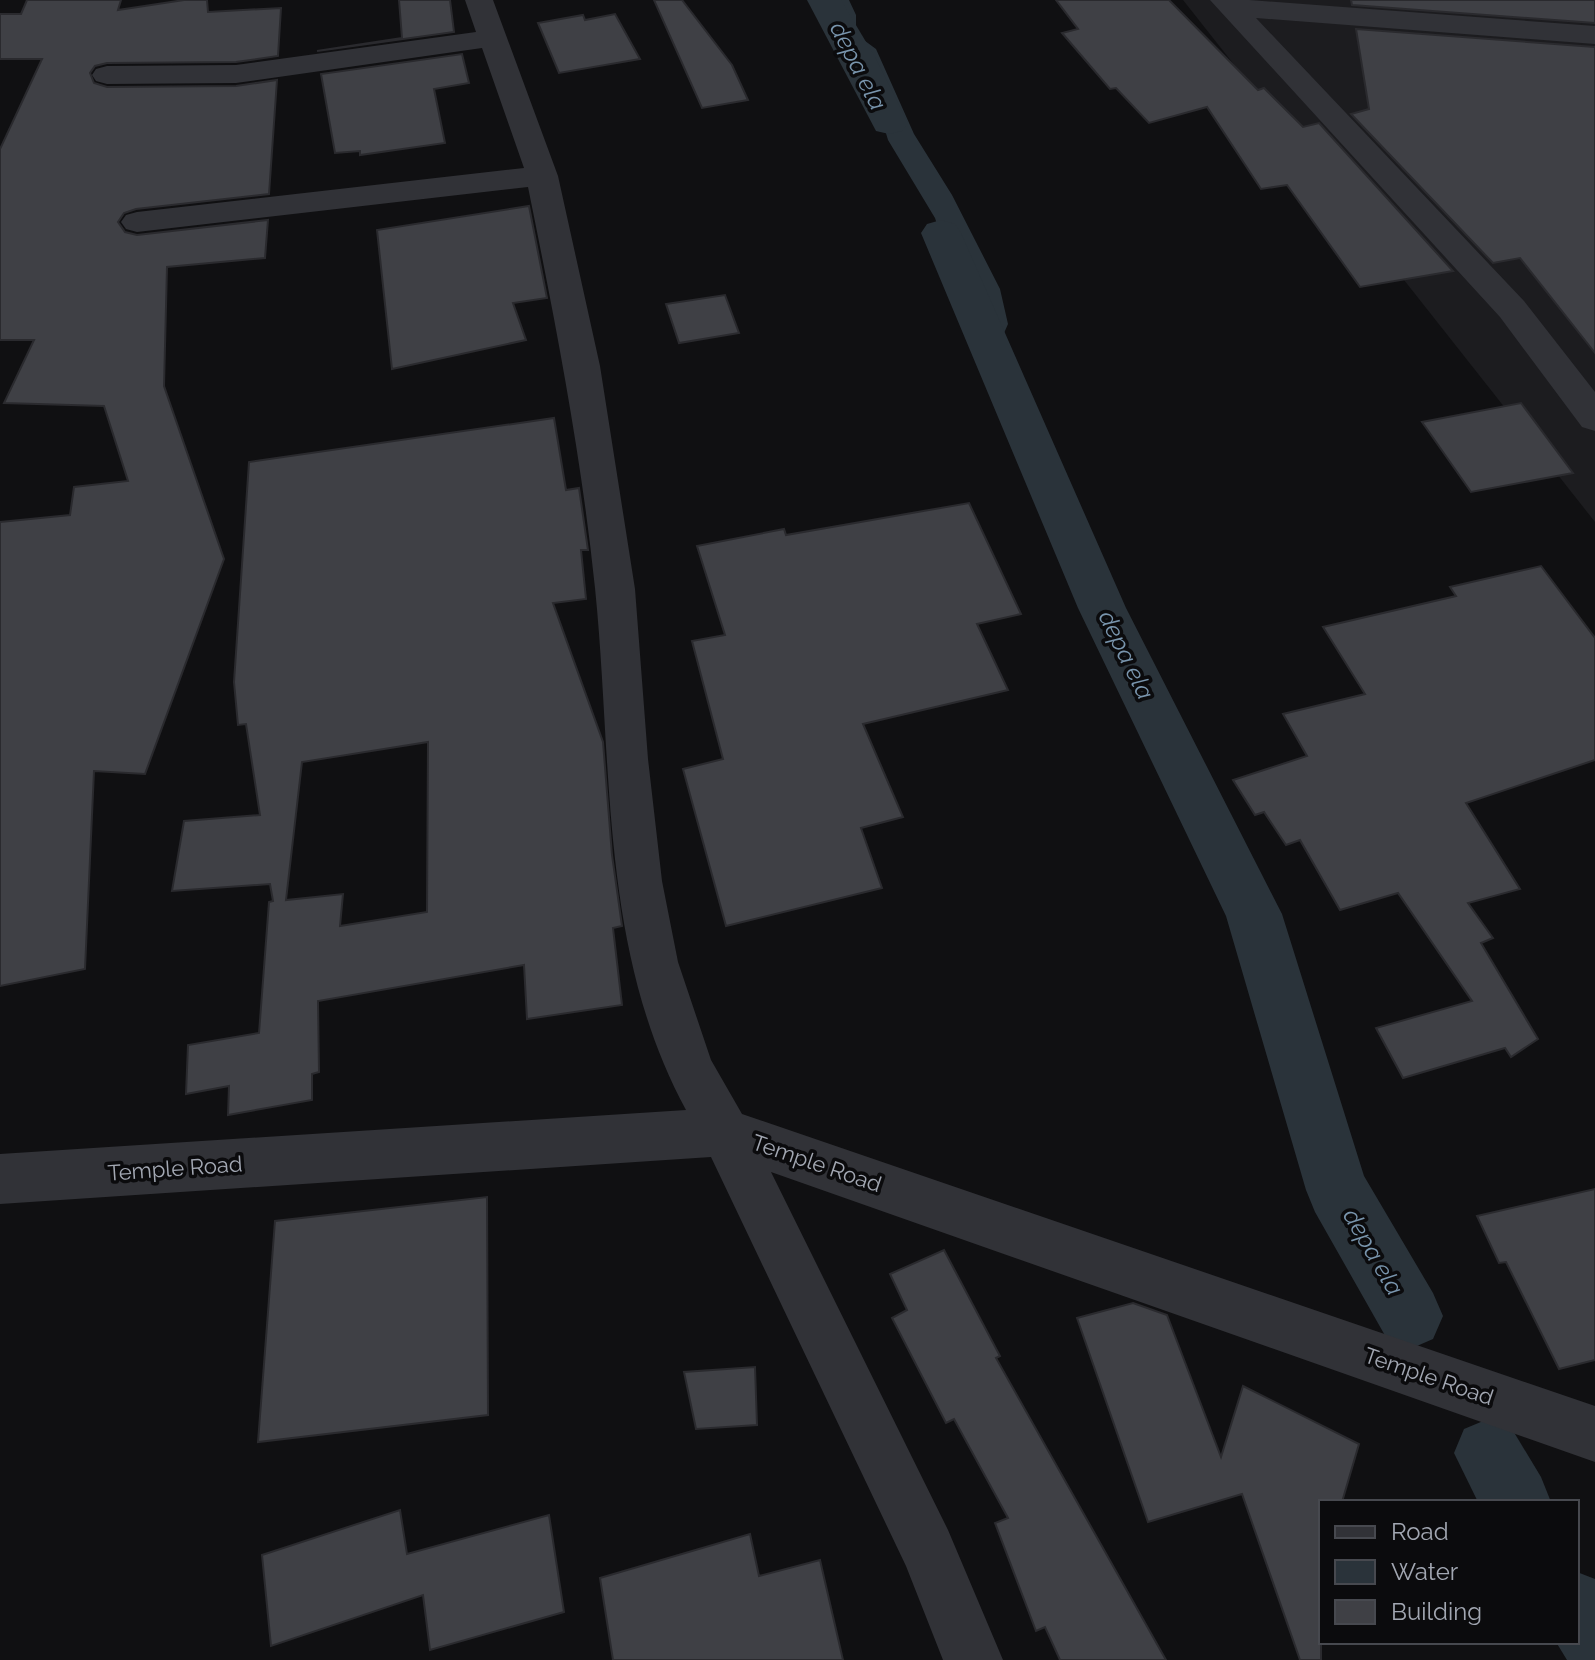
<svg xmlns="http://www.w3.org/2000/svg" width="1595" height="1660" font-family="Raleway,sans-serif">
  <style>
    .built { fill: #1c1c1f }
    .water { fill: #2a333a }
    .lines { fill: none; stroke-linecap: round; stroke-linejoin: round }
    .canal { fill: #2a333a; fill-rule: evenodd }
    .building { fill: #3f4045; stroke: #2a2a2e; stroke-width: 2; fill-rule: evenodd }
    .minor { fill: #313237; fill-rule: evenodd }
    .labels { text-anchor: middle; stroke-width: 7; stroke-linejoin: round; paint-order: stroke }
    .street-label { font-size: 22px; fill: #a2a7b2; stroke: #0b0b0d }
    .water-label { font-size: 24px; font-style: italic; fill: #7995ad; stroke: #0b0b0d }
  </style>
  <rect width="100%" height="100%" fill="#101012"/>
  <path class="built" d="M1183,0H1595V522Z"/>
  <path class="water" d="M830,0H849L856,15V29L861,38L876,49L914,134L952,195L1000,289L1008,324L1001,340L980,318L950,265L935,218L888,140L875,96L861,75L850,43L838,31Z"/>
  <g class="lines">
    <g class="canal">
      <path d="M807,0H841L875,57L908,123L902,131L889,134L876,131Z"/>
      <path d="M941,220L955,224L961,233L1126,608L1282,914L1364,1176L1433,1293L1443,1316L1433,1339L1410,1349L1387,1339L1315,1212L1306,1190L1226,916L1078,608L921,233L927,224Z"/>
      <path d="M1488,1419L1512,1429L1541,1477L1551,1502H1478L1454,1453L1464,1429Z"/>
      <path d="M1577,1572L1595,1579V1660H1567L1556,1642H1577Z"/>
    </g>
  </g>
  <g class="building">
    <path d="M27,0H121L118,10L184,0H207L208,12L281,8L278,56L236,62L107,63L95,66L90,73L94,83L107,87L236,86L277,80L269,194L136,209L124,213L118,222L125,232L137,235L268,220L265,258L167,267L164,386L224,559L145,774L94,771L85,969L0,986V522L70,515L74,487L128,481L104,406L4,403L34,340H0V149L42,59H0V14H21Z"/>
    <path d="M399,0H450L454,32L317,51L402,38Z"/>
    <path d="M654,0H682L732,65L748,100L702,108Z"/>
    <path d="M1056,0H1169L1258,90L1264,88L1303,127L1319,123L1453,271L1360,287L1287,185L1261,189L1207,107L1149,123L1116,88L1110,89L1062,33L1078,29Z"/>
    <path d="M1351,0H1595V23L1352,5Z"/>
    <path d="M615,14L640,59L559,73L538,23L583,15L585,20Z"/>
    <path d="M1356,29L1595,47V353L1520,258L1493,263L1351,114L1369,109Z"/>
    <path d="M462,54L469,83L434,89L445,143L360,155V151L335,153L321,74Z"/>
    <path d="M529,206L547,298L513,303L526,340L392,369L377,230Z"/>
    <path d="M725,295L739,333L679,343L666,304Z"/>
    <path d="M1521,403L1573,473L1471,492L1422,422Z"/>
    <path d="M554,418L566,490L579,488L588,550H581L586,599L553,603L603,742L612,855L622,926L613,928L622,1005L527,1019L524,965L318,1001L319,1072L312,1074V1100L228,1115L229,1086L186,1094L188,1045L259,1033L269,902L273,901L270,884L172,891L184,821L260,815L246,724L238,725L234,682L249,462ZM428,742L427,912L340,926L343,894L286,900L302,762Z"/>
    <path d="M969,503L1021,614L977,624L1008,690L863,724L903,817L861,828L882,888L726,926L683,769L723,759L692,641L725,635L697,546L784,529L786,535Z"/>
    <path d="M1541,566L1595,638V760L1466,803L1520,889L1468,903L1493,938L1481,943L1538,1039L1511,1057L1505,1048L1403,1078L1376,1028L1472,1001L1398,893L1340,910L1300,840L1286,845L1264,812L1255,815L1233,780L1307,756L1283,714L1365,694L1323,627L1456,596L1450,587Z"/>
    <path d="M1595,1189V1360L1559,1369L1506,1262L1499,1263L1477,1216Z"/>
    <path d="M487,1197L488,1415L258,1442L275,1221Z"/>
    <path d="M944,1250L1000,1356L996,1358L1166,1660H1060L1045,1627L1036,1631L995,1523L1008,1518L954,1419L946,1423L892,1318L907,1310L890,1274Z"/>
    <path d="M1133,1303L1167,1315L1221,1457L1243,1386L1359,1444L1342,1502H1321V1660H1300L1242,1494L1148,1522L1077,1318Z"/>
    <path d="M755,1367L757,1425L696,1429L684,1372Z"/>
    <path d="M400,1510L407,1554L549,1515L564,1612L430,1650L423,1595L271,1646L262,1555Z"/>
    <path d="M750,1534L759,1576L820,1560L843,1660H613L600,1578Z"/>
  </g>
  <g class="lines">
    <g class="minor">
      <path d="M465,0H493L558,176L600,366L635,589L648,759L662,881L678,962L711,1060L742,1114L1595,1406V1462L771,1172L948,1530L1003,1660H943L906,1566L711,1157L0,1204V1154L686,1110C599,950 613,764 595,588C581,453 555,320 528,187L137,232L126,229L121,222L126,215L137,212L524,168L482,48L236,83L107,84L96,81L92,75L96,69L107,66L236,65L476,32Z"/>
      <path d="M1210,0H1249L1595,26V44L1256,18L1524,301L1595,392V431L1582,427L1500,317Z"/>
    </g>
  </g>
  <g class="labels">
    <g class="street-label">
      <text transform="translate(817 1163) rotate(19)" y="8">Temple Road</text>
      <text transform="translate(175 1168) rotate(-4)" y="8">Temple Road</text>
      <text transform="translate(1429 1376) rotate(19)" y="8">Temple Road</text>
    </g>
    <g class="water-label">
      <text transform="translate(858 66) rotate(63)" y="8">depa ela</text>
      <text transform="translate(1126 655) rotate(64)" y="8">depa ela</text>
      <text transform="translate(1373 1252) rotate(60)" y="8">depa ela</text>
    </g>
  </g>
  <rect x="1319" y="1500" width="260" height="144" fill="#0b0b0d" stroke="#47494f" stroke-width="2"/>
  <rect x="1335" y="1526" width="40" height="12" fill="#313237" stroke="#47494f" stroke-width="2"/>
  <text x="1391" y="1540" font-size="24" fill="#a2a7b2">Road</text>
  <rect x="1335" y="1560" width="40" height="24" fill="#2a333a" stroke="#47494f" stroke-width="2"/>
  <text x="1391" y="1580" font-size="24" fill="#a2a7b2">Water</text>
  <rect x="1335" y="1600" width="40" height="24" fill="#3f4045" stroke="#47494f" stroke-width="2"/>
  <text x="1391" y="1620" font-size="24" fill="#a2a7b2">Building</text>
</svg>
